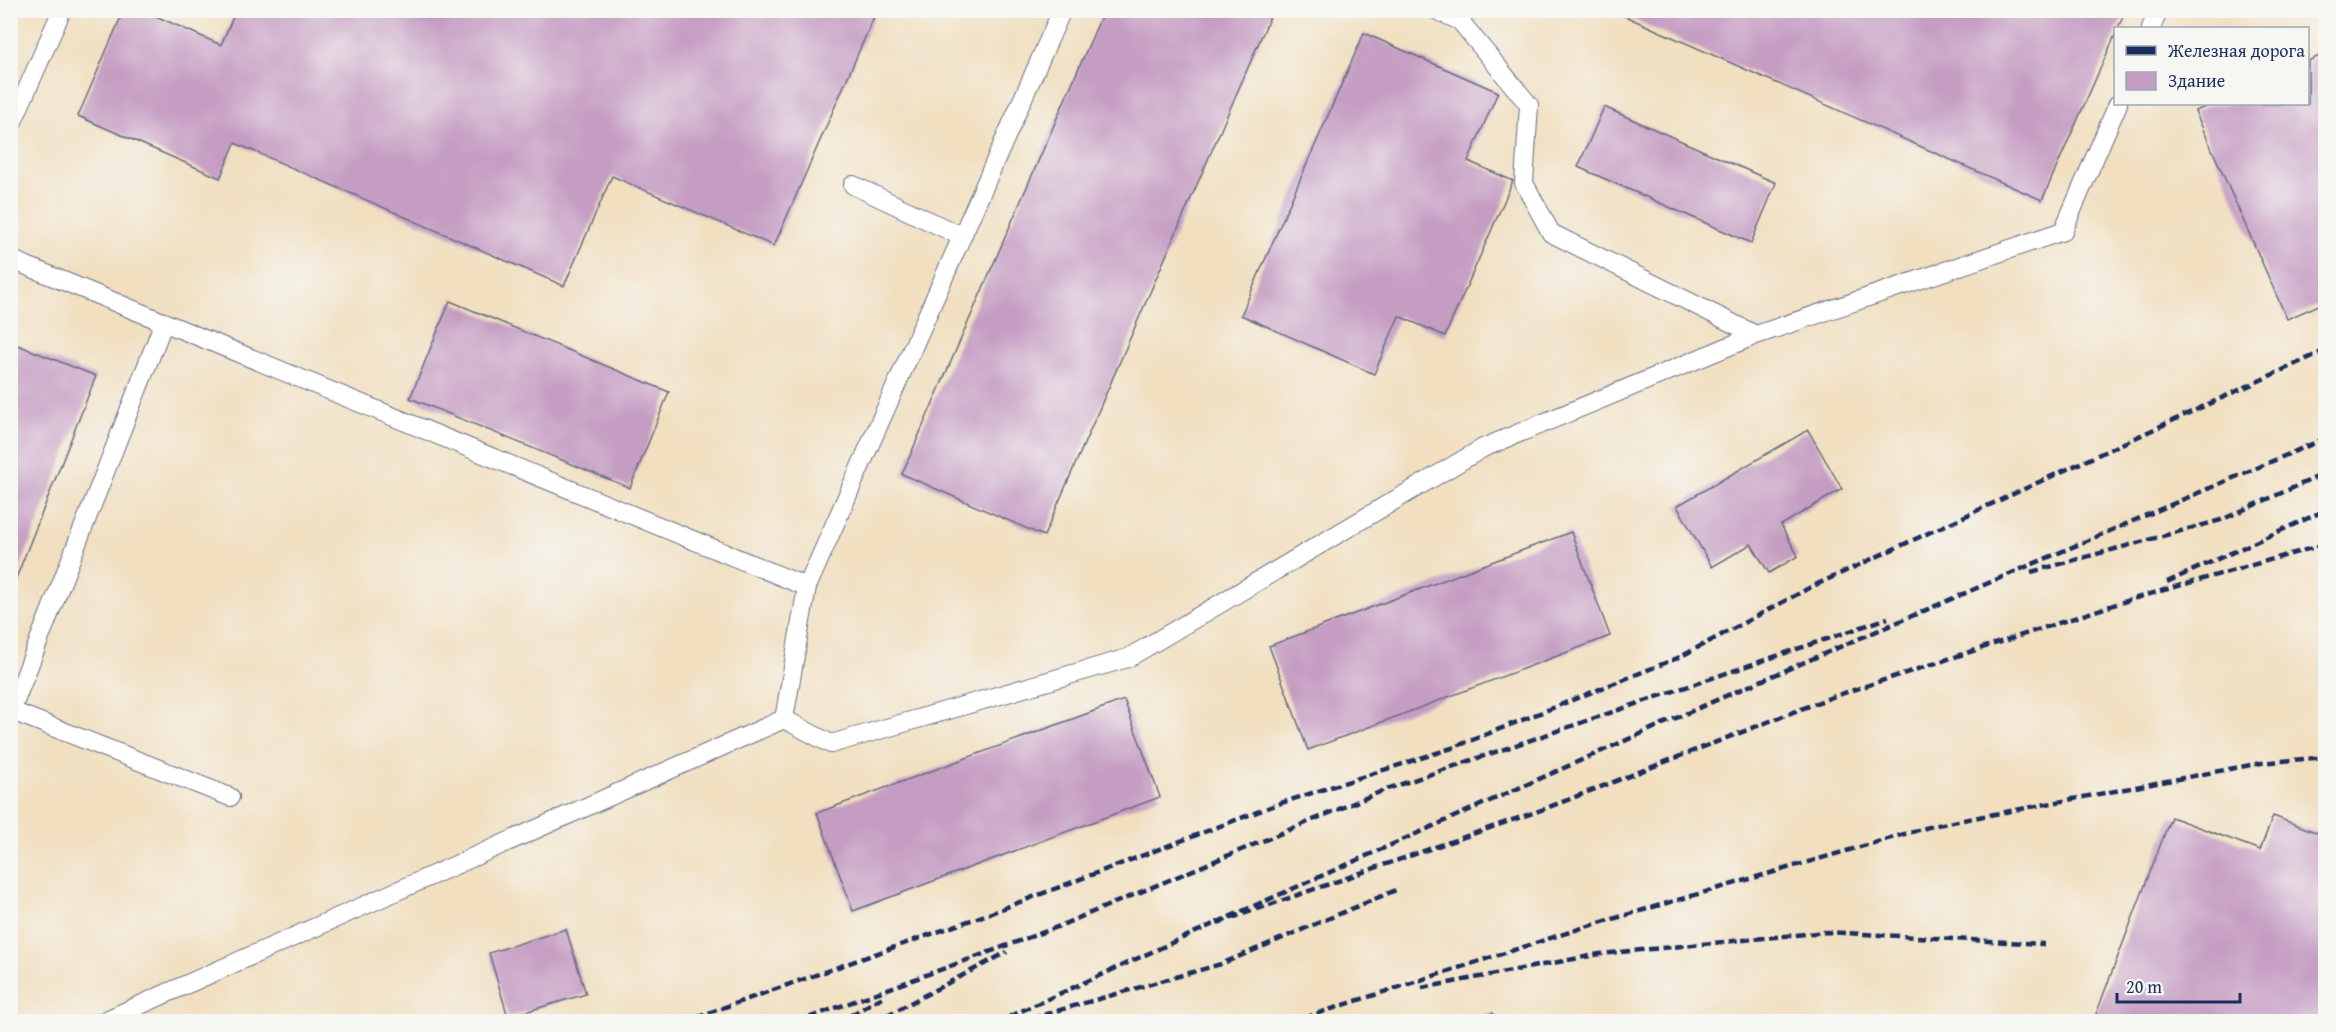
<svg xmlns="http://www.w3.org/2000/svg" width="2336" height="1032" font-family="'Gentium Book Plus',serif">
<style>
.building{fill:#c59cc2}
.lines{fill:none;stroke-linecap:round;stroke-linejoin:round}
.service-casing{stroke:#666d80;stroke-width:20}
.service{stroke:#fff;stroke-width:18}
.rail{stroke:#1b2f5e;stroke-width:4.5;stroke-dasharray:9 4.5;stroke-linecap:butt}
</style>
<rect width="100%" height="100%" fill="#f6f6f2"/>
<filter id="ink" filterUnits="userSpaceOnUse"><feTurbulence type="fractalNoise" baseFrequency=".0167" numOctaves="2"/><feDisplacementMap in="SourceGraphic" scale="12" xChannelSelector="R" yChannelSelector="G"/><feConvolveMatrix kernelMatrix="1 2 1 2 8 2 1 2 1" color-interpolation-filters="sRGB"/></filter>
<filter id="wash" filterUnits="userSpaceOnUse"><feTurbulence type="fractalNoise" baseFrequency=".008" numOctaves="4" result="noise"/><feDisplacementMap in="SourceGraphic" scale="24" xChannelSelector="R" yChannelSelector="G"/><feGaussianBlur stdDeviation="1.35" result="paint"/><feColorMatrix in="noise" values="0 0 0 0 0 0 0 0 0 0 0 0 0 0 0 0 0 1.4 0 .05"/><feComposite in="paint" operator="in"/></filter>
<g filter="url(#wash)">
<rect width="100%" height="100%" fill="#f1dfc0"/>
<g id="blocks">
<path class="building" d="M 124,10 L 142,10 L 221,45 L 236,10 L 877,10 L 774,246 L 612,176 L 564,286 L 235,143 L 220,178 L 78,116 Z
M 1104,10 L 1273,10 L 1044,536 L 902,474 Z
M 1611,10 L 2126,10 L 2118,28 L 2116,28 L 2116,33 L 2042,200 Z
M 1364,33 L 1498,92 L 1468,161 L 1513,181 L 1445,336 L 1399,316 L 1374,374 L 1241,315 Z
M 2326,53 L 2326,302 L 2287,319 L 2195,111 L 2213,104 L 2308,104 L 2308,61 Z
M 1604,107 L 1776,183 L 1751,243 L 1578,167 Z
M 450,301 L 669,392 L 630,488 L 410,398 Z
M 10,342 L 96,376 L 11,591 L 10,591 Z
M 1808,430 L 1842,489 L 1781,525 L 1798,556 L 1769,573 L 1751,544 L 1712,567 L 1677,506 Z
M 1571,532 L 1610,636 L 1308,750 L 1269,646 Z
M 1124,700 L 1160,797 L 853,911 L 817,813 Z
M 2273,816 L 2326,836 L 2326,1022 L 2093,1022 L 2171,817 L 2260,850 Z
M 566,929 L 586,994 L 508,1017 L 489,953 Z
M 1493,1013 L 1496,1022 L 1461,1022 L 1461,1021 Z"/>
</g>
</g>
<g filter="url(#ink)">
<use href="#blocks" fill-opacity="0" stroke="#666d80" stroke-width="1.5"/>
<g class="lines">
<g class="service-casing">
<path id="service" d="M 1436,10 L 1460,21 L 1529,105 L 1524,183 L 1551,233 L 1756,335
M 2151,28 L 2159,10
M 10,128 L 62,10
M 853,185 L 961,236
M 10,259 L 807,587 L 784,719
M 807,587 L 1062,10
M 12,711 L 230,797
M 10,714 L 164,322
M 102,1022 L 784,719 L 831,744 L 1128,658 L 1483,448 L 1756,335 L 2063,231 L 2118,104"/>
</g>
<use href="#service" class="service"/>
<path class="rail" d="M 2326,438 L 1721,698 L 1209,926 L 1544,809 L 1832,697 L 2129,600 L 2326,544
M 2031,572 L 2221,520 L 2326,473
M 2167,582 L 2326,510
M 1422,988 L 1600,954 L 1826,932 L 2044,944
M 683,1022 L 991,913 L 1278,804 L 1452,748 L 1680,657 L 1811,587 L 2326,350
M 797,1022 L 1052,929 L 1387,789 L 1888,618
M 839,1022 L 886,995
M 874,1022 L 1007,952
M 997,1022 L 1209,926
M 1018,1022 L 1221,964 L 1396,890
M 1291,1022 L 1585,927 L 1932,826 L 2261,763 L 2326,757"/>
</g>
</g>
<rect width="2336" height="1032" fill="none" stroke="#f6f6f2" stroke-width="36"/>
<rect x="2114" y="27" width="195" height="78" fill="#f6f6f2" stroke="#9ea6b7" stroke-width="1.5"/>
<rect x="2126" y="46" width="30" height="9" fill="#1b2f5e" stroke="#9ea6b7" stroke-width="1.5"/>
<text x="2168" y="57" font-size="18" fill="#1b2f5e">Железная дорога</text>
<rect x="2126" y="72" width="30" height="18" fill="#c59cc2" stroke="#9ea6b7" stroke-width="1.5"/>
<text x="2168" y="87" font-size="18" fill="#1b2f5e">Здание</text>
<path d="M2117 993v9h123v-9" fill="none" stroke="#1b2f5e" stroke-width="3"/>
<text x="2126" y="993" font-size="18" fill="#1b2f5e" stroke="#f6f6f2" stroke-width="4.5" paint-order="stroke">20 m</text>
</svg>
